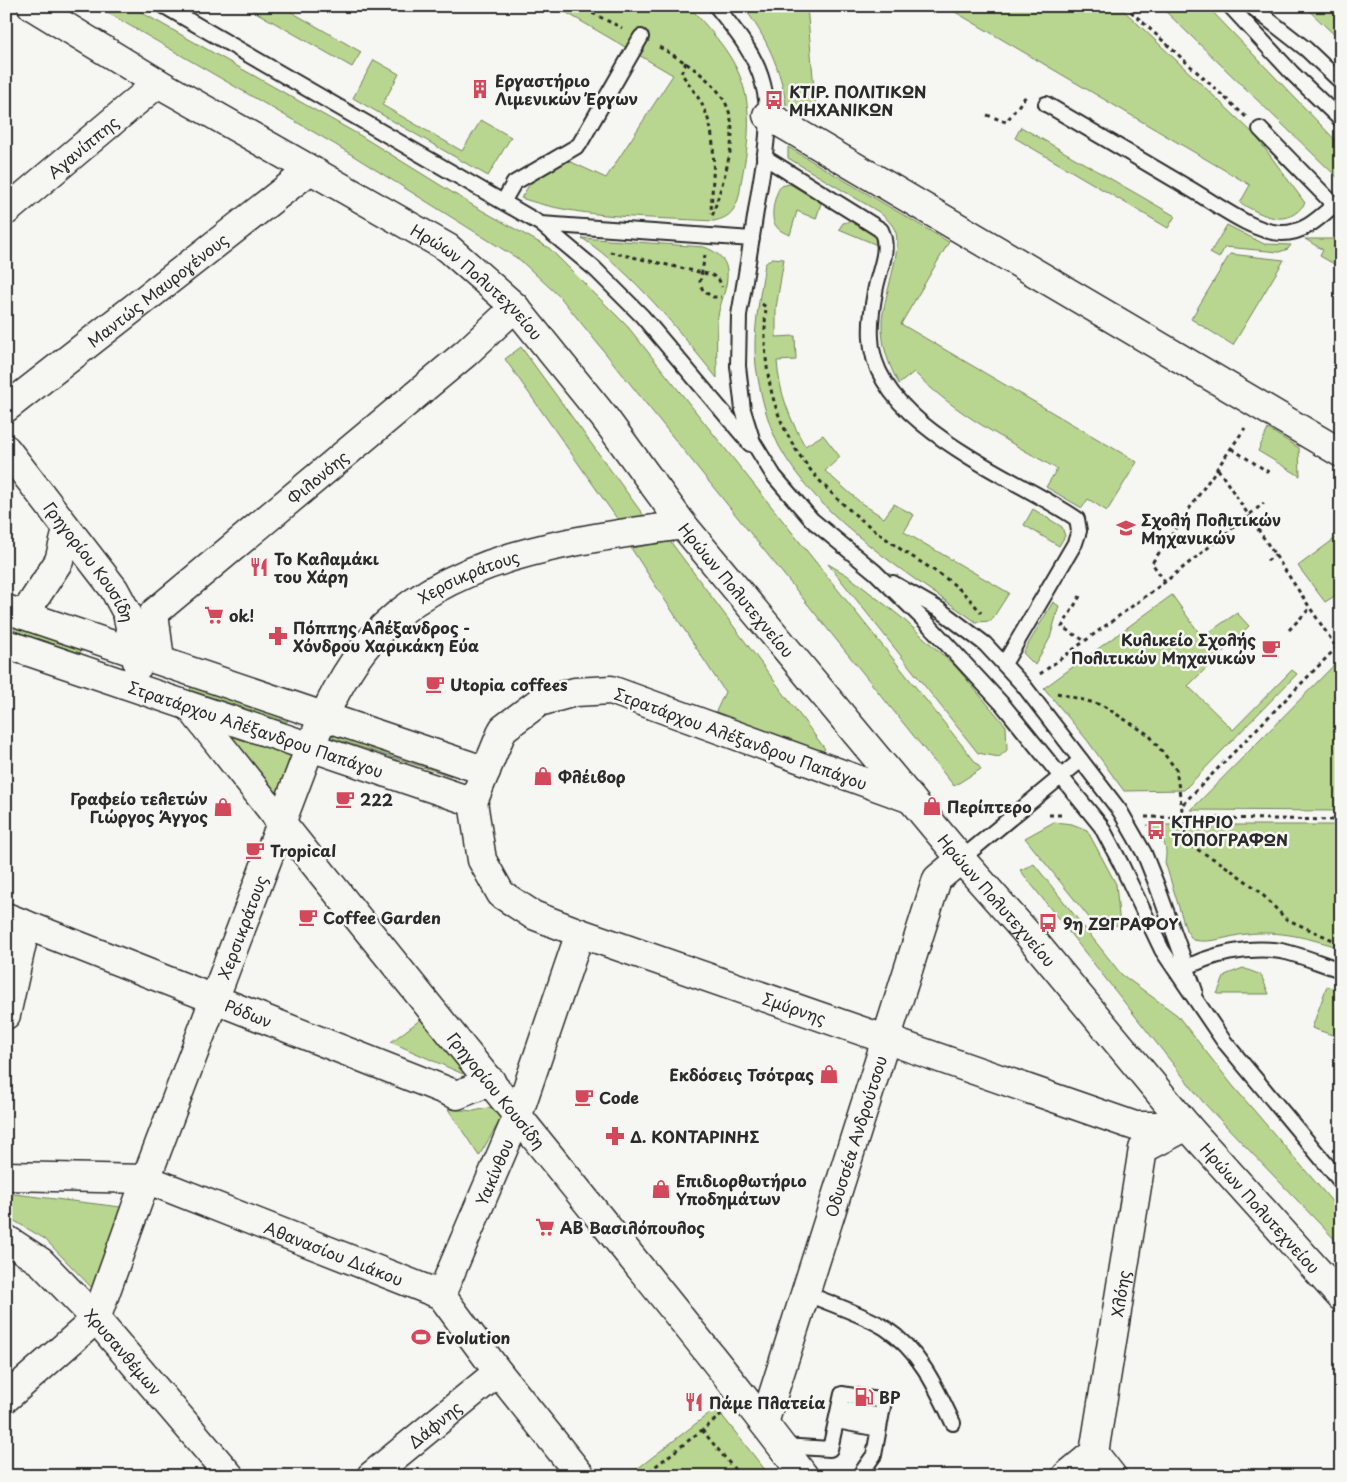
<svg xmlns="http://www.w3.org/2000/svg" width="1347" height="1482" font-family="'Playpen Sans',sans-serif">
<style>
.green{fill:#b8d68f;stroke:#72805d}
.lines{fill:none;stroke-linecap:round;stroke-linejoin:round}
.lane-casing{stroke:#2b2b2b;stroke-width:18}
.street-casing{stroke:#2b2b2b;stroke-width:31}
.secondary-casing{stroke:#2b2b2b;stroke-width:31}
.path{stroke:#2b2b2b;stroke-width:3;stroke-dasharray:4 4;stroke-linecap:butt}
.lane{stroke:#f6f6f2;stroke-width:14}
.street{stroke:#f6f6f2;stroke-width:28}
.secondary{stroke:#f6f6f2;stroke-width:28}
.labels{text-anchor:middle;dominant-baseline:central;stroke-width:5;stroke-linejoin:round;paint-order:stroke}
.poi-label{font-size:16px;font-weight:bold;fill:#2b2b2b;stroke:#f6f6f2;text-anchor:start}
.street-label{font-size:16px;fill:#2b2b2b;stroke:#f6f6f2}
</style>
<rect width="100%" height="100%" fill="#f6f6f2"/>
<filter id="ink" filterUnits="userSpaceOnUse"><feTurbulence type="fractalNoise" baseFrequency=".02" numOctaves="2"/><feDisplacementMap in="SourceGraphic" scale="10" xChannelSelector="R" yChannelSelector="G"/><feConvolveMatrix kernelMatrix="1 2 1 2 8 2 1 2 1" color-interpolation-filters="sRGB"/></filter>
<g filter="url(#ink)">
<path class="green" d="M 96,6 L 130,6 L 361,136 L 474,206 L 549,248 L 628,327 L 981,769 L 954,786 L 561,298 L 520,260 L 336,145 Z
M 245,6 L 281,6 L 361,52 L 352,67 Z
M 555,6 L 689,6 C 708,28 728,48 739,74 C 753,107 749,142 742,177 C 740,188 740,200 733,210 C 728,217 722,219 714,221 C 649,217 582,219 521,198 L 531,182 L 569,161 L 606,178 L 673,75 Z
M 743,6 L 807,6 L 816,113 L 786,105 C 781,68 766,37 743,6 Z
M 945,6 L 1119,6 L 1255,135 L 1305,203 C 1287,230 1262,215 1240,203 L 1250,185 Z
M 1160,6 L 1207,6 L 1341,146 L 1341,181 Z
M 1304,6 L 1341,6 L 1341,41 Z
M 374,60 L 399,74 L 382,105 L 462,151 L 481,120 L 511,137 L 488,176 L 353,98 Z
M 1021,127 L 1175,216 L 1168,228 L 1015,138 Z
M 788,147 L 949,242 L 901,324 L 1137,462 L 1107,511 L 1088,499 L 1082,508 L 1046,487 L 1057,469 C 1007,440 955,414 914,372 L 899,384 C 888,364 881,344 882,321 C 884,296 901,254 896,233 C 893,224 886,218 879,212 L 788,158 Z
M 790,184 L 821,203 L 816,219 L 797,211 L 790,235 C 785,233 779,231 776,226 C 769,218 775,193 781,186 Z
M 851,221 L 874,235 L 877,245 L 839,229 L 843,223 Z
M 1227,225 L 1264,244 L 1291,245 L 1288,249 L 1279,252 L 1225,247 L 1219,258 L 1210,253 Z
M 582,238 L 704,247 C 715,251 725,257 727,270 C 729,287 718,306 717,323 C 716,341 717,360 717,378 C 676,328 636,275 582,238 Z
M 1305,239 L 1335,239 L 1341,245 L 1341,268 L 1320,256 L 1323,250 Z
M 1230,254 L 1284,260 L 1233,345 L 1191,319 Z
M 772,258 L 784,259 L 776,308 L 776,337 L 795,336 L 796,360 L 777,361 C 779,392 790,420 805,446 L 823,435 L 840,457 L 825,471 L 861,503 L 884,518 L 894,504 L 914,515 L 904,532 L 1009,593 L 991,621 L 976,622 C 910,575 818,519 779,446 C 767,422 760,393 756,366 C 752,332 760,298 765,264 Z
M 521,347 L 644,516 L 618,520 L 505,359 Z
M 1268,429 L 1299,448 L 1300,476 L 1258,451 Z
M 1033,509 L 1062,527 L 1065,536 L 1059,546 L 1024,525 Z
M 1341,534 L 1341,592 L 1325,602 L 1298,566 Z
M 670,541 L 825,749 L 819,755 L 713,718 L 725,692 L 631,548 Z
M 828,564 L 847,575 L 901,617 L 956,667 L 1006,726 L 1007,750 L 999,757 L 978,753 Z
M 1172,595 L 1202,637 L 1237,613 L 1249,626 L 1188,686 L 1233,730 L 1292,670 L 1297,674 L 1184,790 L 1124,791 L 1087,740 L 1044,688 Z
M 1053,602 L 1059,606 L 1050,638 L 1035,665 L 1023,653 Z
M 6,624 L 81,650 L 80,653 L 6,628 Z
M 1341,658 L 1341,811 L 1191,810 Z
M 191,687 L 288,719 L 287,722 L 190,690 Z
M 223,730 L 294,754 L 277,802 Z
M 330,734 L 452,773 L 451,776 L 329,737 Z
M 1054,822 L 1072,824 L 1087,830 L 1116,884 L 1120,926 L 1091,920 L 1025,838 Z
M 1147,825 L 1341,825 L 1341,948 C 1308,938 1280,930 1246,934 C 1227,936 1212,944 1193,940 L 1186,930 L 1165,862 C 1169,844 1161,834 1147,825 Z
M 1034,864 L 1121,974 L 1177,1015 L 1233,1086 L 1341,1212 L 1341,1246 L 1203,1102 L 1020,870 Z
M 1243,968 L 1261,975 L 1269,994 L 1217,994 L 1225,975 Z
M 1327,986 L 1341,991 L 1341,1038 L 1312,1028 Z
M 424,1017 L 463,1065 L 463,1074 L 391,1042 Z
M 492,1107 L 502,1117 L 479,1156 L 448,1109 L 474,1111 Z
M 6,1193 L 121,1207 L 93,1289 L 45,1239 L 6,1216 Z
M 716,1408 L 770,1476 L 628,1476 Z"/>
<g class="lines">
<g class="lane-casing">
<path id="lane" d="M 164,6 L 541,224 L 595,269 L 642,316 L 750,444
M 716,6 C 735,30 756,55 763,84 C 773,122 764,160 758,198 C 752,237 746,276 739,315 L 738,366 L 743,410 L 753,442 L 774,476 L 812,520 L 875,572 L 928,624 L 1003,705 L 1101,826 L 1121,864 L 1162,950 L 1223,1040 L 1341,1182
M 1230,6 L 1292,73 L 1341,120
M 1251,6 L 1306,49 L 1341,82
M 1046,104 C 1093,132 1140,159 1187,187 C 1212,201 1253,233 1282,233 C 1304,233 1318,219 1334,205
M 1260,129 L 1340,211
M 764,157 L 881,230 C 891,251 878,271 875,292 C 872,308 870,323 871,338 C 873,425 1014,476 1077,519 L 1079,531 L 1075,543 L 1004,664
M 503,202 L 514,183 L 579,145 L 641,37
M 541,224 L 752,239
M 893,583 L 940,610 L 985,644 L 1024,686 L 1120,811 L 1144,853 L 1156,883 L 1195,991
M 961,859 L 1081,760
M 1180,971 C 1209,954 1248,946 1281,951 C 1302,955 1321,964 1341,970
M 805,1293 C 828,1303 865,1315 885,1328 C 920,1351 936,1387 953,1423
M 840,1408 L 881,1416
M 837,1421 L 879,1429
M 783,1446 L 830,1449 L 842,1394 L 884,1401 L 874,1455 L 859,1476"/>
</g>
<g class="street-casing">
<g id="street">
<path d="M 767,115 L 1341,453"/>
<path id="s1" d="M 6,211 L 158,83"/>
<path id="s2" d="M 6,408 L 310,170"/>
<path id="s3" d="M 160,660 L 154,613 L 466,353 L 515,307"/>
<path id="s4" d="M 6,917 L 457,1095 L 491,1081"/>
<path d="M 6,1015 L 26,925"/>
<path id="s5" d="M 6,1176 L 146,1179 L 441,1295 L 498,1372 L 581,1476"/>
<path id="s6" d="M 6,1239 L 41,1262 L 96,1319 L 230,1476"/>
<path id="s7" d="M 441,1295 L 518,1115 L 580,933"/>
<path id="s8" d="M 6,1398 L 96,1319 L 146,1179 L 310,747 C 326,710 345,669 372,639 C 446,555 579,539 683,525"/>
<path id="s9" d="M 764,1423 L 937,879 L 961,859"/>
<path d="M 1094,1453 L 1112,1476"/>
<path id="s10" d="M 371,1476 L 498,1372"/>
<path id="s11" d="M 1066,1476 L 1094,1453 L 1143,1149 L 1187,1126"/>
</g>
</g>
<g class="secondary-casing">
<g id="secondary">
<path id="s12" d="M 32,6 L 158,83 L 448,248 L 515,307 L 604,417 L 683,525 L 961,859 L 1031,938 L 1187,1126 L 1341,1297"/>
<path id="s13" d="M 6,449 L 114,589 L 127,613 L 138,666"/>
<path d="M 6,609 L 486,771"/>
<path d="M 24,615 L 59,561 L 67,530"/>
<path id="s14" d="M 6,644 L 473,802"/>
<path id="s15" d="M 190,707 C 327,882 468,1054 608,1228 C 674,1310 741,1391 804,1476"/>
<path id="s16" d="M 911,799 L 611,690 L 575,692 L 539,702 L 503,729 L 473,802 L 482,860 L 501,894 L 533,915 L 580,933 L 1135,1126 L 1187,1126"/>
</g>
</g>
<path class="path" d="M 578,6 L 622,28
M 1125,6 L 1246,117
M 659,47 C 751,98 740,127 712,217
M 686,62 L 681,73 C 691,87 702,101 707,116 C 718,146 712,182 711,213
M 987,115 L 1006,122 L 1026,96
M 610,252 L 712,275 L 719,280 L 722,287
M 705,255 L 700,282 L 703,291 L 713,297 L 721,297
M 762,304 L 766,307 C 757,425 807,483 899,548 C 931,570 957,580 981,613
M 1232,449 L 1270,473
M 1218,469 L 1336,647
M 1267,561 L 1275,555
M 1165,582 L 1152,563 L 1245,428
M 1080,596 L 1062,627 L 1085,641
M 1289,630 L 1310,608
M 1040,674 L 1165,582 L 1264,503
M 1057,693 L 1102,705 L 1149,735 L 1176,769 L 1186,837 L 1191,846 L 1221,863 L 1258,890 L 1286,919 L 1335,941 L 1336,946
M 1183,804 L 1341,643
M 1049,815 L 1065,815
M 1145,817 L 1341,820
M 702,1430 L 740,1476
M 643,1476 L 724,1413"/>
<use href="#lane" class="lane"/>
<use href="#street" class="street"/>
<use href="#secondary" class="secondary"/>
</g>
</g>
<defs>
<g id="building-bare" transform="scale(1.5)"><path d="M-4-6H4V6H1V3H-1V6H-4ZM-2.5-4.3h1.7v1.8h-1.7ZM.8-4.3h1.7v1.8H.8ZM-2.5-1h1.7V.8h-1.7ZM.8-1h1.7V.8H.8Z" fill="#d1495b" stroke="#f6f6f2" stroke-width="2.5" paint-order="stroke"/></g>
<g id="bus-bare" transform="scale(1.5)"><path d="M-5-6H5V4H4V6H2V4H-2V6H-4V4H-5ZM-3.5-4V0h7V-4ZM-3.5 1.2v1.5H-2V1.2ZM2 1.2v1.5H3.5V1.2Z" fill="#d1495b" stroke="#f6f6f2" stroke-width="2.5" paint-order="stroke"/></g>
<g id="university-bare" transform="scale(1.5)"><path d="M0-5L7-2L0 1L-7-2ZM-4 1L0 2.5L4 1V4Q0 6-4 4Z" fill="#d1495b" stroke="#f6f6f2" stroke-width="2.5" paint-order="stroke"/></g>
<g id="restaurant-bare" transform="scale(1.5)"><path d="M-5-6h1v4h1v-4h1v4h1v-4h1v5L-1.5 .5V6h-2V.5L-5-1ZM5-6V6H3V1.5H1.5Q1.5-4 5-6Z" fill="#d1495b" stroke="#f6f6f2" stroke-width="2.5" paint-order="stroke"/></g>
<g id="supermarket-bare" transform="scale(1.5)"><path d="M-6-5.5h2.5l.6 2H6L4.5 2H-2.5L-4.4-4H-6ZM-1.5 3.2a1.3 1.3 0 1 0 .1 0ZM3 3.2a1.3 1.3 0 1 0 .1 0Z" fill="#d1495b" stroke="#f6f6f2" stroke-width="2.5" paint-order="stroke"/></g>
<g id="pharmacy-bare" transform="scale(1.5)"><path d="M-2-6h4v4h4v4h-4v4h-4v-4h-4v-4h4Z" fill="#d1495b" stroke="#f6f6f2" stroke-width="2.5" paint-order="stroke"/></g>
<g id="cafe-bare" transform="scale(1.5)"><path d="M-5.5-4.5H6V0H3Q3 3.5 0 3.5H-2.5Q-5.5 3.5-5.5 0ZM3-3.2v2h1.7v-2ZM-6 4.5H4V6H-6Z" fill="#d1495b" stroke="#f6f6f2" stroke-width="2.5" paint-order="stroke"/></g>
<g id="shop-bare" transform="scale(1.5)"><path d="M-5-2.5h2.3a2.7 3.5 0 0 1 5.4 0H5L5.5 6h-11ZM-1.5-2.5h3a1.5 2.3 0 0 0-3 0Z" fill="#d1495b" stroke="#f6f6f2" stroke-width="2.5" paint-order="stroke"/></g>
<g id="stadium-bare" transform="scale(1.5)"><path d="M0-5a6.5 5 0 1 0 0 10a6.5 5 0 1 0 0-10ZM-3.5-1.8h7v3.6h-7Z" fill="#d1495b" stroke="#f6f6f2" stroke-width="2.5" paint-order="stroke"/></g>
<g id="fuel-bare" transform="scale(1.5)"><path d="M-5.5-6h7V0h2V4h1.3V-2.5L3-4.5l.8-.8L6-3V5H2.5V1h-1V6h-7ZM-4.2-4.7v3.2H.2V-4.7Z" fill="#d1495b" stroke="#f6f6f2" stroke-width="2.5" paint-order="stroke"/></g>
</defs>
<g fill-rule="evenodd">
<use href="#building-bare" x="480" y="89"/>
<use href="#bus-bare" x="774" y="100"/>
<use href="#university-bare" x="1126" y="528"/>
<use href="#restaurant-bare" x="259" y="567"/>
<use href="#supermarket-bare" x="214" y="615"/>
<use href="#pharmacy-bare" x="278" y="636"/>
<use href="#cafe-bare" x="1271" y="648"/>
<use href="#cafe-bare" x="435" y="684"/>
<use href="#shop-bare" x="543" y="776"/>
<use href="#cafe-bare" x="345" y="799"/>
<use href="#shop-bare" x="932" y="806"/>
<use href="#shop-bare" x="223" y="807"/>
<use href="#bus-bare" x="1156" y="830"/>
<use href="#cafe-bare" x="255" y="850"/>
<use href="#cafe-bare" x="308" y="917"/>
<use href="#bus-bare" x="1048" y="923"/>
<use href="#shop-bare" x="829" y="1074"/>
<use href="#cafe-bare" x="584" y="1097"/>
<use href="#pharmacy-bare" x="615" y="1136"/>
<use href="#shop-bare" x="661" y="1189"/>
<use href="#supermarket-bare" x="545" y="1227"/>
<use href="#stadium-bare" x="421" y="1337"/>
<use href="#fuel-bare" x="864" y="1397"/>
<use href="#restaurant-bare" x="694" y="1402"/>
</g>
<g class="labels">
<g class="poi-label">
<text x="495" y="80">Εργαστήριο<tspan x="495" dy="18">Λιμενικών Έργων</tspan></text>
<text x="789" y="91">ΚΤΙΡ. ΠΟΛΙΤΙΚΩΝ<tspan x="789" dy="18">ΜΗΧΑΝΙΚΩΝ</tspan></text>
<text x="1141" y="519">Σχολή Πολιτικών<tspan x="1141" dy="18">Μηχανικών</tspan></text>
<text x="274" y="558">Το Καλαμάκι<tspan x="274" dy="18">του Χάρη</tspan></text>
<text x="229" y="615">ok!</text>
<text x="293" y="627">Πόππης Αλέξανδρος -<tspan x="293" dy="18">Χόνδρου Χαρικάκη Εύα</tspan></text>
<text x="1256" y="639" text-anchor="end">Κυλικείο Σχολής<tspan x="1256" dy="18">Πολιτικών Μηχανικών</tspan></text>
<text x="450" y="684">Utopia coffees</text>
<text x="558" y="776">Φλέιβορ</text>
<text x="208" y="798" text-anchor="end">Γραφείο τελετών<tspan x="208" dy="18">Γιώργος Άγγος</tspan></text>
<text x="360" y="799">222</text>
<text x="947" y="806">Περίπτερο</text>
<text x="1171" y="821">ΚΤΗΡΙΟ<tspan x="1171" dy="18">ΤΟΠΟΓΡΑΦΩΝ</tspan></text>
<text x="270" y="850">Tropical</text>
<text x="323" y="917">Coffee Garden</text>
<text x="1063" y="923">9η ΖΩΓΡΑΦΟΥ</text>
<text x="814" y="1074" text-anchor="end">Εκδόσεις Τσότρας</text>
<text x="599" y="1097">Code</text>
<text x="630" y="1136">Δ. ΚΟΝΤΑΡΙΝΗΣ</text>
<text x="676" y="1180">Επιδιορθωτήριο<tspan x="676" dy="18">Υποδημάτων</tspan></text>
<text x="560" y="1227">AB Βασιλόπουλος</text>
<text x="436" y="1337">Evolution</text>
<text x="879" y="1397">BP</text>
<text x="709" y="1402">Πάμε Πλατεία</text>
</g>
<g class="street-label">
<text stroke="none"><textPath href="#s1" startOffset="100">Αγανίππης</textPath></text>
<text stroke="none"><textPath href="#s12" startOffset="525">Ηρώων Πολυτεχνείου</textPath></text>
<text stroke="none"><textPath href="#s2" startOffset="192">Μαντώς Μαυρογένους</textPath></text>
<text stroke="none"><textPath href="#s3" startOffset="260">Φιλονόης</textPath></text>
<text stroke="none"><textPath href="#s13" startOffset="141">Γρηγορίου Κουσίδη</textPath></text>
<text stroke="none"><textPath href="#s8" startOffset="972">Χερσικράτους</textPath></text>
<text stroke="none"><textPath href="#s12" startOffset="930">Ηρώων Πολυτεχνείου</textPath></text>
<text stroke="none"><textPath href="#s14" startOffset="264">Στρατάρχου Αλέξανδρου Παπάγου</textPath></text>
<text transform="translate(741 738) rotate(20)">Στρατάρχου Αλέξανδρου Παπάγου</text>
<text stroke="none"><textPath href="#s12" startOffset="1335">Ηρώων Πολυτεχνείου</textPath></text>
<text stroke="none"><textPath href="#s8" startOffset="538">Χερσικράτους</textPath></text>
<text stroke="none"><textPath href="#s16" startOffset="930">Σμύρνης</textPath></text>
<text stroke="none"><textPath href="#s4" startOffset="261">Ρόδων</textPath></text>
<text stroke="none"><textPath href="#s15" startOffset="491">Γρηγορίου Κουσίδη</textPath></text>
<text stroke="none"><textPath href="#s9" startOffset="301">Οδυσσέα Ανδρούτσου</textPath></text>
<text stroke="none"><textPath href="#s7" startOffset="134">Υακίνθου</textPath></text>
<text stroke="none"><textPath href="#s12" startOffset="1740">Ηρώων Πολυτεχνείου</textPath></text>
<text stroke="none"><textPath href="#s5" startOffset="342">Αθανασίου Διάκου</textPath></text>
<text stroke="none"><textPath href="#s11" startOffset="198">Χλόης</textPath></text>
<text stroke="none"><textPath href="#s6" startOffset="164">Χρυσανθέμων</textPath></text>
<text stroke="none"><textPath href="#s10" startOffset="82">Δάφνης</textPath></text>
</g>
</g>
<rect width="1347" height="1482" fill="none" stroke="#f6f6f2" stroke-width="25"/>
<rect x="12" y="12" width="1322" height="1457" fill="none" stroke="#2b2b2b" stroke-width="2" filter="url(#ink)"/>
</svg>
